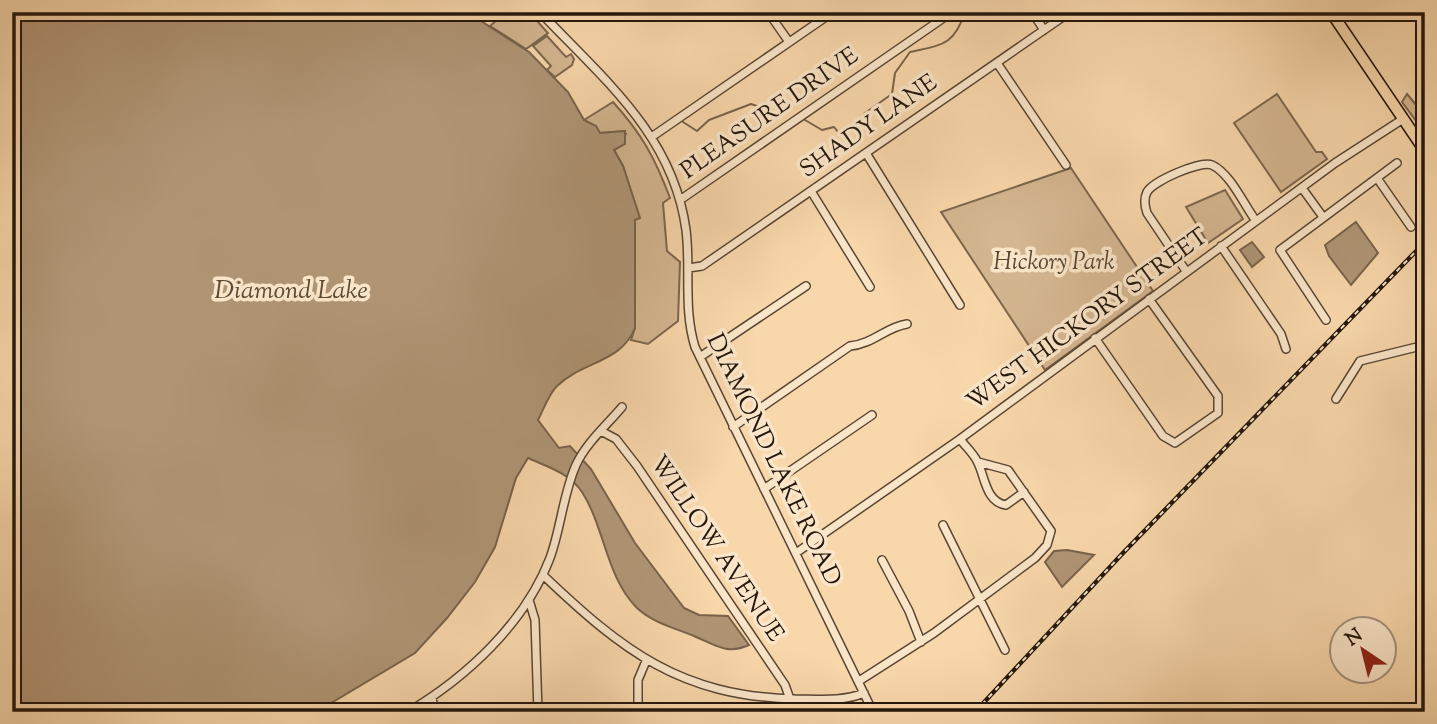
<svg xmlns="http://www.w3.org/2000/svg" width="1437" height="724" font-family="'Sorts Mill Goudy',serif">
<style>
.green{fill:#d4b690;stroke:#7c664e;stroke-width:2}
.water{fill:#b09575;stroke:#78624b;stroke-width:2}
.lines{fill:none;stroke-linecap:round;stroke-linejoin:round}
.stream{stroke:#78624b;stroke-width:2}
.minor-casing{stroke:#594634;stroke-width:10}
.major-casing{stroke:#24160c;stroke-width:13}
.minor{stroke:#fae5c8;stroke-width:7}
.major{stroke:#f8d7ab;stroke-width:10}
.rail-casing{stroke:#24160c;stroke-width:4.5}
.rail{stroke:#fae5c8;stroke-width:2;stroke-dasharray:5;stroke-linecap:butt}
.labels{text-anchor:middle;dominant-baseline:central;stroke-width:7;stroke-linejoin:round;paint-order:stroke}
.street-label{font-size:24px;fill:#24160c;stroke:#fae5c8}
.park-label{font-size:24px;font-style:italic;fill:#594634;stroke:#fae5c8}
.water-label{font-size:26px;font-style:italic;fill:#5c4936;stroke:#fae5c8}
</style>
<rect width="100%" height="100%" fill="#f8d7ab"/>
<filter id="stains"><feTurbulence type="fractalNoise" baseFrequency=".00286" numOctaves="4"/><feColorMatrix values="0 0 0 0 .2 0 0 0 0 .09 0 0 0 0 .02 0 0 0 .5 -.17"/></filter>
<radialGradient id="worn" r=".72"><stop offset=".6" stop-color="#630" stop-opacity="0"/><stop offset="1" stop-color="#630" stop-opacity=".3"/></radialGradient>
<path class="green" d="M 506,12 L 529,12 L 548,33 L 526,49 L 490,26 Z
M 547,36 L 566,57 L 571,54 L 574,59 L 572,65 L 555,77 L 547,70 L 551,66 L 533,46 Z
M 1277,94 L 1316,152 L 1322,152 L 1327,159 L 1281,192 L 1234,123 Z
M 1407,94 L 1422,112 L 1425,111 L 1425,133 L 1402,102 Z
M 613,102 C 642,134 655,158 670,198 L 663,203 L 667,251 L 680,262 L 678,321 L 648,344 L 631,340 L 635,328 L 635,219 L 639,218 L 623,166 L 614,150 L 626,134 L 624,131 L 600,133 L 584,120 Z
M 1071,168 L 1153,291 L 1045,370 L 941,212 Z
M 1225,190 L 1243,219 L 1208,243 L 1186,207 Z"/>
<path class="water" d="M 12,12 L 467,12 L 529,52 L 568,92 L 584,120 L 596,126 L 600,133 L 625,131 L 625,144 L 614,150 L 623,166 L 640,218 L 635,220 L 635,328 C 621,363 583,361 557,386 C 548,395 544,409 538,420 L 559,448 L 570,446 L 591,469 L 635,543 L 684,608 L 699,615 L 728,616 L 749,645 C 727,655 715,645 694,636 C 675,628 653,623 637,608 C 606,577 605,528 582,492 C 569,473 548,467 528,458 L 516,478 L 495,547 L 475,582 L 447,618 L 415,653 L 316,712 L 12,712 Z
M 1356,222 L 1378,253 L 1351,285 L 1329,256 L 1325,245 Z
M 1252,242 L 1264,257 L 1252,267 L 1240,250 Z
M 1067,550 L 1094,555 L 1062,587 L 1045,562 L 1054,551 Z"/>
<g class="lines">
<path class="stream" d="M 805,120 L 822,130 L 834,127 L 838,132 L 847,133 L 865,113 L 892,94 L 895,73 L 910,52 C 941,45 954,46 965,12
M 683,122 L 697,131 L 709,120 L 751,104 L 769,110"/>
<g class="minor-casing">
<path id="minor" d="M 540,12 C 602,78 673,134 686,230 C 691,269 683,308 695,347 L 873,712
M 768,12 L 789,42
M 1032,12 L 1044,30
M 997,63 L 1066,165
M 653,136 L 833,12
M 866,153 L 960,305
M 1377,178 L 1411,227
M 1302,188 L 1323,217
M 811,191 L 870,287
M 680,200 L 952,12
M 1221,246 L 1281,334 L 1286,349
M 688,268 L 702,266 L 1070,12
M 1186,271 L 1147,213 C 1145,207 1144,198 1147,192 C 1153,181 1201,160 1212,165 C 1231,174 1244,205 1256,221
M 1326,320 L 1280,250 L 1397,163
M 1095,338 L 1163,436 L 1175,443 L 1218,413 L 1218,396 L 1149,299
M 700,357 L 806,286
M 1336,399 L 1360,361 L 1425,345
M 733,427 L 850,346 C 873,344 886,327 907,324
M 601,431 L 616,439 L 637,466 L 785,685 L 790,699
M 960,439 C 965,446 973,453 977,461 C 985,475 985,502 1006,505 L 1024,492
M 764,489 L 872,415
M 943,525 L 1005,650
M 796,553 L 960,439 L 1335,163 L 1403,119
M 882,560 L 909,611 L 921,642
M 543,575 C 623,651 680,696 795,699 C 818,699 842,702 864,693
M 529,600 L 535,620 L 538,712
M 859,681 L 934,633 L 1035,558 L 1047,545 L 1051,531 L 1008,470 L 978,462
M 432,698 L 435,712
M 408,712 C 467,677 525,623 550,558 C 561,528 563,494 576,465 C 586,443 607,425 622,407
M 638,712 L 638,680 L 646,661"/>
</g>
<g class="major-casing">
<path id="major" d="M 1331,12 L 1425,151"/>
</g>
<use href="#minor" class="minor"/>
<use href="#major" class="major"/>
<g class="rail-casing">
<path id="rail" d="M 975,712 L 1123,553 L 1425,242"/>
</g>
<use href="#rail" class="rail"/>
</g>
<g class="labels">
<g class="street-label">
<text transform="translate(770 114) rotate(-35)">PLEASURE DRIVE</text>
<text transform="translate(869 127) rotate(-35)">SHADY LANE</text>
<text transform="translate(1088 320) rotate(-36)">WEST HICKORY STREET</text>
<text transform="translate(773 460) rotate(64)">DIAMOND LAKE ROAD</text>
<text transform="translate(716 549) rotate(56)">WILLOW AVENUE</text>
</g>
<g class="park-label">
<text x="1054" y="263">Hickory Park</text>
</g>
<g class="water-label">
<text x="291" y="291">Diamond Lake</text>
</g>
</g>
<rect width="1437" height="724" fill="none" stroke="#f8d7ab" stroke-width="42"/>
<rect x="14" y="14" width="1409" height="696" fill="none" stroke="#24160c" stroke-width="3.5"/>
<rect x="21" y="21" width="1395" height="682" fill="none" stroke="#24160c" stroke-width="2"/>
<g transform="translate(1363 650) rotate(325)"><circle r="33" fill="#fae5c8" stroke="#a4927d" stroke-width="2"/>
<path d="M0-5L12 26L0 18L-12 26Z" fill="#8f2418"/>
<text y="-10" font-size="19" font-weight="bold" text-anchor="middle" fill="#24160c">N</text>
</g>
<rect width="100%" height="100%" filter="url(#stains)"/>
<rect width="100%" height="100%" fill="url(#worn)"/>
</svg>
